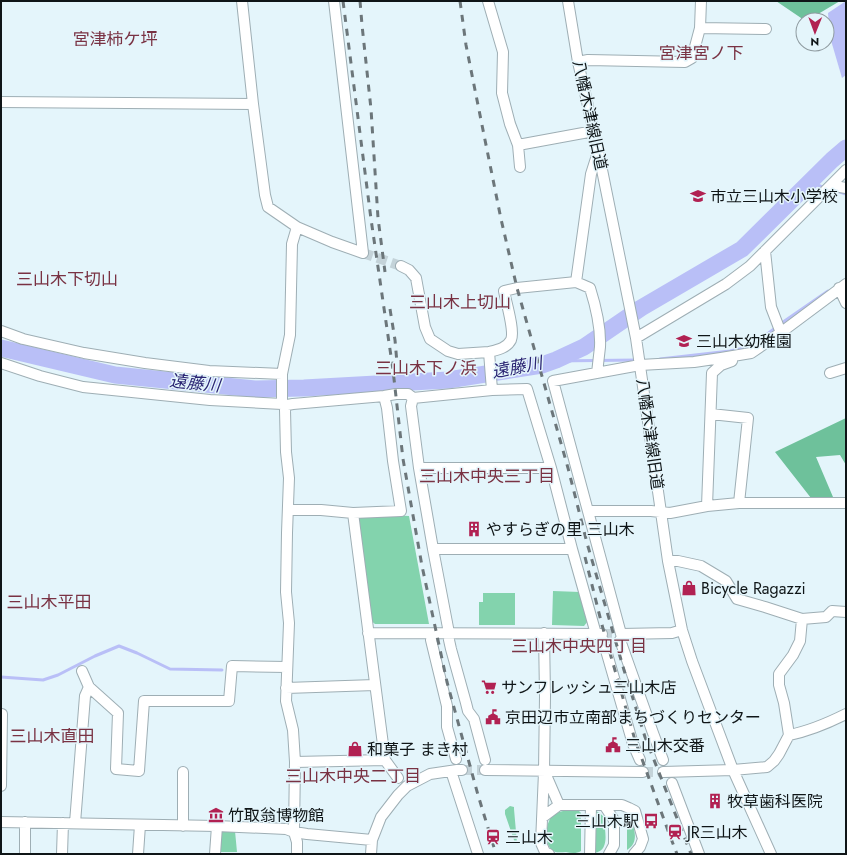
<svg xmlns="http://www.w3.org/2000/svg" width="847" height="855" font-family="Jost,'Noto Sans JP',sans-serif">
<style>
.green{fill:#83d3ad}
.forest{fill:#6ec19b}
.water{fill:#b9bff7}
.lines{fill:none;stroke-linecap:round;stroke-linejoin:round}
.stream{stroke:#b9bff7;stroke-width:3}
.river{stroke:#b9bff7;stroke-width:17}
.minor-tunnel{stroke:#c4d3d9;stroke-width:10;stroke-dasharray:10 5;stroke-linecap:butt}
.minor-casing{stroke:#9eaeb4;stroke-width:12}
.minor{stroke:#fff;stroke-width:10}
.rail{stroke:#6c767a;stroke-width:3;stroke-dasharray:7 7;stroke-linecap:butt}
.labels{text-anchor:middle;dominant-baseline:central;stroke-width:3;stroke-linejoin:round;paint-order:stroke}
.street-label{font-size:16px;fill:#0f1517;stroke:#e4f5fb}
.poi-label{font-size:16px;fill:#0f1517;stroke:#e4f5fb;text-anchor:start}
.neighbourhood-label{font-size:17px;fill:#793243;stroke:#e4f5fb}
.water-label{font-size:17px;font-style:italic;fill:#2a2473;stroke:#e4f5fb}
</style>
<rect width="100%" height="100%" fill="#e4f5fb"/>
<path class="green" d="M 361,514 L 409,516 L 429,624 L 375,624 L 370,620 L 356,520 Z
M 553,591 L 580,592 L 588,621 L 584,626 L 552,625 Z
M 483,593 L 515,593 L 515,625 L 479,625 L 479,602 L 483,602 Z
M 510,806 L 514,807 L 514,809 L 517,843 L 515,843 L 505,814 L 505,810 Z
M 563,811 L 579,811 L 581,813 L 581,851 C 576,854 571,853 566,852 C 562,852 556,853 553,851 C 544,845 545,824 552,816 C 555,813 559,812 563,811 Z
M 596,811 C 600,813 603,815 605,820 C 606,822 605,826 605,829 C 606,838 607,851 595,853 Z
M 627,813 L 629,814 C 633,825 641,842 627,850 Z
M 220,830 L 235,831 L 237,852 L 218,852 Z"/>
<path class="forest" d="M 776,1 L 840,1 L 808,20 L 804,20 Z
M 846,418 L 846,465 L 840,455 L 816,457 L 833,497 L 811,498 L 775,452 Z"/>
<path class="water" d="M 846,1 L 846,75 L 842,78 L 830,37 L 828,13 Z"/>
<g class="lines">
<path class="stream" d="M 810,182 L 825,188
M 831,189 L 846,194
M 660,359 L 730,351 L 750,347 L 786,320 L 828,291
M 554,361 L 637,360
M 1,677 L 43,680 L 58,675 L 95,656 L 119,646 L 137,653 L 170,669 L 222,670"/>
<path class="river" d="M 1,348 L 115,375 L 255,389 L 304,388 L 448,380 L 542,365 L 556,360 L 584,347 L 641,308 L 742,249 L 832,160 L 846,148"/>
<path class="minor-tunnel" d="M 363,253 L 401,266
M 602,634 L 621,634
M 462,770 L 485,770
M 643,772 L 663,772"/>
<g class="minor-casing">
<path id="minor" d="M 242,1 L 253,104
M 488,1 L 503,52 L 502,93 L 510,124 L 518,145 L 520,167
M 568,1 L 578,62 L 598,150 L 636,338 L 668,561 L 682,630 L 692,661 L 733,770 L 771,854
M 700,28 L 766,29
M 578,62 L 588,60 L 685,62 L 692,58 L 700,28 L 701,1
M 1,102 L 253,104 L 265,195 L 268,207 L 297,227 L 332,242 L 363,253 L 334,1
M 518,145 L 594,131
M 834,182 L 840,187 L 846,188
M 765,251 L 771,307 L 781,333
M 401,266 L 409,270 L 416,278 L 425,327 L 430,339 L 448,351 L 458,354 L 489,352 L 492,390
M 576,282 L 591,174 L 598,152
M 839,288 L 846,303
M 1,331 L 23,339 L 84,353 L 145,363 L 209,371 L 282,374
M 636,338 L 726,284 L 750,266 L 846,170
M 489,352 C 497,350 507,348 511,340 C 515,331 506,302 504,291 L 517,288 L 576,282 L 590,288 C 596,307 601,327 600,347 C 599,356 598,364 597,373
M 1,363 L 40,376 L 83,387 L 210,400 L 282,404 L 287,405 L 293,404 L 384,396 L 396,394 L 408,394 L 413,398 L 492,390 L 527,389 L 551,468 L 572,549
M 830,373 L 846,368
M 413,398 L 411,406 L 419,468 L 433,549 L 572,549 L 596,634
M 282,404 L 282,374 L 290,335 L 292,244 L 297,227
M 287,405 L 285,410 L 286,452 L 289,478 L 287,533 L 286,592 L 289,623 L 286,701 L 293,730 L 295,762
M 711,414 L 748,418 L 739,503
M 419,468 L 551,468
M 707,506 L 712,373 L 721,365 L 732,361
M 288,510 L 321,510 L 353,513 L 385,760 L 398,778
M 588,511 L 651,511 L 670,513 L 707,506 L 739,503 L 846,503
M 353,513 L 401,511 L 393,461 L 387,408 L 384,396
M 433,549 L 449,633
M 668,561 L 678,561 L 701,566 L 726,581 L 737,599 L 765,607 L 802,619 L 826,617 L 832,611 L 846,612
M 682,630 L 672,633 L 621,634 L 553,381 L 640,365 L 694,362 L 721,358 L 751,353 L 779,334 L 846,284
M 368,633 L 602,634
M 544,633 L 545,696 L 544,772 L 541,843 L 545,852 L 549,854
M 431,640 L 447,706 L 447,727 L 456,759
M 449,640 L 451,649 L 466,703 L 468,711 L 474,719 L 485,760
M 603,640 L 633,744 L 640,760
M 620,640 L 653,733 L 663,760
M 82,671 L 89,687 L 118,713 L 116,769 L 139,771 L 144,701 L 229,701 L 232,666 L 287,667
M 286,688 L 375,685
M 789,735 C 810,731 828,723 846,714
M 485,770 L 643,772
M 451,771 L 478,854
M 663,772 L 733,770 L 767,767 L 774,761 L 779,754 L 789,735 L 784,703 L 779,685 L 779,674 L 793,655 L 800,641 L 802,619
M 546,775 L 559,805
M 672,783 L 699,854
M 1,786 L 2,714
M 604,805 L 614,820 L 614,845 L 609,854
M 543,817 L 559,805 L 622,805 L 629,808 L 635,811 L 643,839 L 640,847 L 634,854
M 1,822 L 217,826 L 286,829 L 294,832 L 307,834 L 372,840
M 25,822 L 25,854
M 75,823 L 85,696 L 89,687
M 183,826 L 183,772
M 62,854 L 63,823
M 138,854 L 140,825
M 215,854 L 217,826
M 297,854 L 297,842 L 294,832 L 295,762 L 385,760
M 371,854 L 372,840 L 381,817 L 398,795 L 407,786 L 430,774 L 457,770 L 462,770
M 590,854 L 591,805"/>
</g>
<use href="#minor" class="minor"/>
<path class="rail" d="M 343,1 L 371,219 L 393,370 L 403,459 L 422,566 L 447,682 L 478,795 L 496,854
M 360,1 L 362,25 L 371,109 L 378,218 L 385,272
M 460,1 L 466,45 L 484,135 L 501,219 L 517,288 L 568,468 L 587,543 L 624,670 L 645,737 L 691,854
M 390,309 L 395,340 L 397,363
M 585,557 L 602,625 L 635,740 L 670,836 L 677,854"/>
</g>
<defs>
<g id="school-bare" transform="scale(1.2)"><path d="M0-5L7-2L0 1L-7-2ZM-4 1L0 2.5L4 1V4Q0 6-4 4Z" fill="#b12152" stroke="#e4f5fb" stroke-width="2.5" paint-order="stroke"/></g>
<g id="building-bare" transform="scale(1.2)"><path d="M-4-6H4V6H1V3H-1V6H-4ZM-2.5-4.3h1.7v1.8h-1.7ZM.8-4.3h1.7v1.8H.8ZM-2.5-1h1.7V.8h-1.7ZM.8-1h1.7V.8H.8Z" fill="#b12152" stroke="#e4f5fb" stroke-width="2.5" paint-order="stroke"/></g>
<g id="shop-bare" transform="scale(1.2)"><path d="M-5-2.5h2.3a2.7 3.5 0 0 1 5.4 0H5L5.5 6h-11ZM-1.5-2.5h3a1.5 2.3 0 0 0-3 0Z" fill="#b12152" stroke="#e4f5fb" stroke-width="2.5" paint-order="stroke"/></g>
<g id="supermarket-bare" transform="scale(1.2)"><path d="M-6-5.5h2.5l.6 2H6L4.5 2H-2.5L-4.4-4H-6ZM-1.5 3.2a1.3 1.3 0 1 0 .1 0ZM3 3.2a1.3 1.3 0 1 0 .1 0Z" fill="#b12152" stroke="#e4f5fb" stroke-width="2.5" paint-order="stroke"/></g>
<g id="civic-bare" transform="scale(1.2)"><path d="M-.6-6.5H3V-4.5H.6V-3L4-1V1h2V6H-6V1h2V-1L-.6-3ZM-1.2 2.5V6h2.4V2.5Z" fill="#b12152" stroke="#e4f5fb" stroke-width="2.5" paint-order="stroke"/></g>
<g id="museum-bare" transform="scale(1.2)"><path d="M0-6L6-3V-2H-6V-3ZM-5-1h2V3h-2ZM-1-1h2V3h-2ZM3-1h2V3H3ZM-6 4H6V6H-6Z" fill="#b12152" stroke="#e4f5fb" stroke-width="2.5" paint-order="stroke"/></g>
<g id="bus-bare" transform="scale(1.2)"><path d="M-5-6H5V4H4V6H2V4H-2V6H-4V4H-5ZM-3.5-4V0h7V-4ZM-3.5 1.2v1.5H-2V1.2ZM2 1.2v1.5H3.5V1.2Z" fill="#b12152" stroke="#e4f5fb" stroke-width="2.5" paint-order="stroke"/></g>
<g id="station-bare" transform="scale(1.2)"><path d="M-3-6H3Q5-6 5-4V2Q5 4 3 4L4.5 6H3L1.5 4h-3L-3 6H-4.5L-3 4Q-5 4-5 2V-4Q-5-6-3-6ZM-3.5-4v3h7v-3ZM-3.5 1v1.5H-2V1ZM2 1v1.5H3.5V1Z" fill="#b12152" stroke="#e4f5fb" stroke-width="2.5" paint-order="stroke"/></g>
</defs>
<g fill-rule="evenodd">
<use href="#school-bare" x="698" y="196"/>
<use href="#school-bare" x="684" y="341"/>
<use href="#building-bare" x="474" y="529"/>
<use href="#shop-bare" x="689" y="588"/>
<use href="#supermarket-bare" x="489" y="687"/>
<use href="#civic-bare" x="493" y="717"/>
<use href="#civic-bare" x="613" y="745"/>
<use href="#shop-bare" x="355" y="749"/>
<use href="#building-bare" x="715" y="801"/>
<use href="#museum-bare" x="216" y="815"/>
<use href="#bus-bare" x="651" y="821"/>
<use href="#station-bare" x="675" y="832"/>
<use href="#station-bare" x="493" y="837"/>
</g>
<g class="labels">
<g class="street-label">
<text transform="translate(590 115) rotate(78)">八幡木津線旧道</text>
<text transform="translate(650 434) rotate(82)">八幡木津線旧道</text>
</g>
<g class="poi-label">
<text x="710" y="196">市立三山木小学校</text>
<text x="696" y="341">三山木幼稚園</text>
<text x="486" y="529">やすらぎの里 三山木</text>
<text x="701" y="588">Bicycle Ragazzi</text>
<text x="501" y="687">サンフレッシュ三山木店</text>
<text x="505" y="717">京田辺市立南部まちづくりセンター</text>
<text x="625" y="745">三山木交番</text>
<text x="367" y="749">和菓子 まき村</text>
<text x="727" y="801">牧草歯科医院</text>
<text x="228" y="815">竹取翁博物館</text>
<text x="639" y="821" text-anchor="end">三山木駅</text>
<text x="687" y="832">JR三山木</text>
<text x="505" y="837">三山木</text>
</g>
<g class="neighbourhood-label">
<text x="115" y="39">宮津柿ケ坪</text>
<text x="701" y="53">宮津宮ノ下</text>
<text x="67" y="279">三山木下切山</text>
<text x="460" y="302">三山木上切山</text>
<text x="426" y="368">三山木下ノ浜</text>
<text x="487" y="476">三山木中央三丁目</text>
<text x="49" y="602">三山木平田</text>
<text x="579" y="646">三山木中央四丁目</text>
<text x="52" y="736">三山木直田</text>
<text x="353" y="776">三山木中央二丁目</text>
</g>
<g class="water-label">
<text transform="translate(517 367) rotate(-11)">遠藤川</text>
<text transform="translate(195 383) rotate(6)">遠藤川</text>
</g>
</g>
<rect width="847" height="855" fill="none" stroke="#0f1517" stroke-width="4"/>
<g transform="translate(815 32) rotate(181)"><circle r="19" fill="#e4f5fb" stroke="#8f9ba0"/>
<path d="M0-3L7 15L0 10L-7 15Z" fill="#b12152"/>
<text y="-6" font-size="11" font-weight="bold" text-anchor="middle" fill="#0f1517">N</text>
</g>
</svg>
